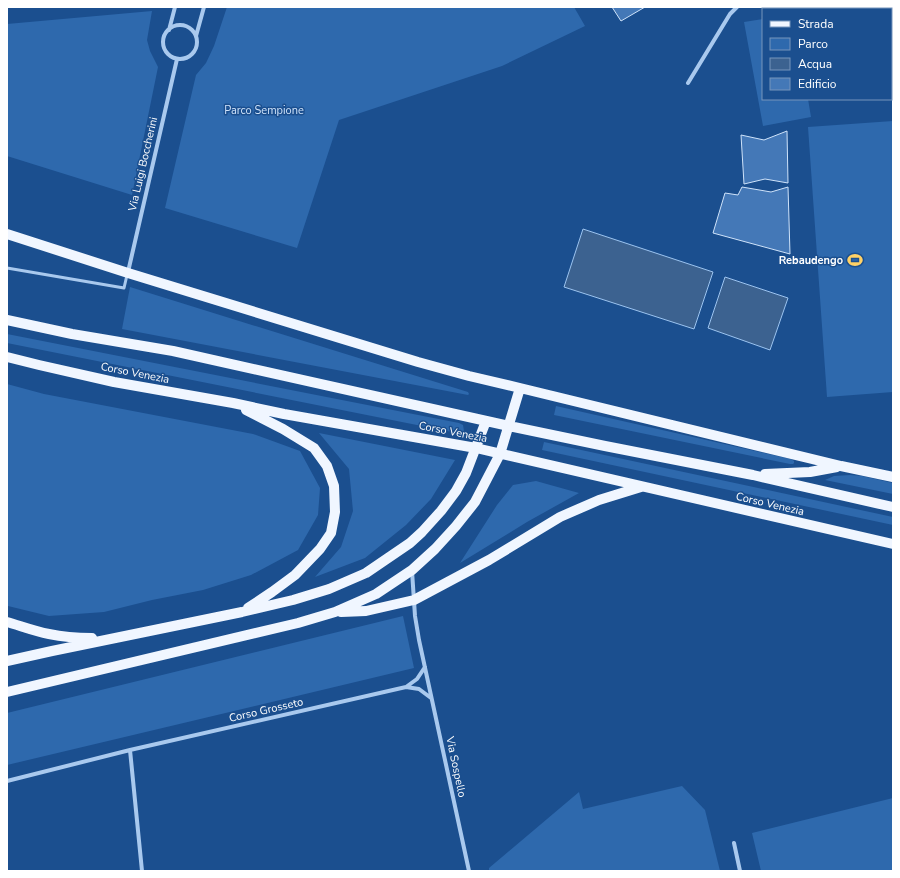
<svg xmlns="http://www.w3.org/2000/svg" width="900" height="878" font-family="'Nunito Sans',sans-serif">
<style>
.green{fill:#2e69ad}
.water{fill:#3c6290;stroke:#9cc4f0}
.building{fill:#4478b7;stroke:#cfe3fa}
.lines{fill:none;stroke-linecap:round;stroke-linejoin:round}
.lane{stroke:#a9c9ee;stroke-width:3}
.street{stroke:#a9c9ee;stroke-width:4}
.primary{stroke:#f0f6ff;stroke-width:10}
.labels{text-anchor:middle;dominant-baseline:central;stroke-width:3;stroke-linejoin:round;paint-order:stroke}
.park-label{font-size:11px;fill:#cfe3fa;stroke:#1b4f8f}
.street-label{font-size:11px;fill:#fff;stroke:#1b4f8f}
.poi-label{font-size:11px;font-weight:bold;fill:#fff;stroke:#1b4f8f;text-anchor:end}
</style>
<rect width="100%" height="100%" fill="#1b4f8f"/>
<path class="green" d="M 227,7 L 574,7 L 585,26 L 502,66 L 339,120 L 297,248 L 165,208 L 196,75 L 206,63 L 214,46 Z
M 796,7 L 893,7 L 893,91 L 891,91 L 891,9 L 796,9 Z
M 152,11 L 147,40 L 150,51 L 158,67 L 132,195 L 7,156 L 7,24 Z
M 763,19 L 763,99 L 808,99 L 811,117 L 763,126 L 744,22 Z
M 893,121 L 893,392 L 827,397 L 808,127 Z
M 130,287 L 468,392 L 469,394 L 468,395 L 122,329 Z
M 7,334 L 459,423 L 463,425 L 464,431 L 462,433 L 457,433 L 7,343 Z
M 7,384 L 44,394 L 253,434 L 300,451 L 320,488 L 318,515 L 298,550 L 251,575 L 203,590 L 152,600 L 104,612 L 49,616 L 8,606 L 7,606 Z
M 556,406 L 791,459 L 794,461 L 794,463 L 793,464 L 790,464 L 554,415 Z
M 319,433 L 455,460 L 431,499 L 406,525 L 365,558 L 315,577 L 341,547 L 353,511 L 349,469 Z
M 544,442 L 893,517 L 893,525 L 542,450 Z
M 850,475 L 862,476 L 893,483 L 893,494 L 825,480 L 834,476 Z
M 536,481 L 579,493 L 527,522 L 460,563 L 497,505 L 513,485 Z
M 403,616 L 414,668 L 7,765 L 7,713 Z
M 682,786 L 705,810 L 720,871 L 489,871 L 489,868 L 579,792 L 583,809 Z
M 893,798 L 893,871 L 761,871 L 752,833 Z"/>
<path class="water" d="M 583,229 L 713,272 L 694,329 L 564,287 Z
M 725,277 L 788,298 L 770,350 L 708,328 Z"/>
<path class="building" d="M 612,7 L 645,7 L 621,21 Z
M 787,131 L 788,183 L 765,179 L 744,184 L 741,135 L 764,140 Z
M 742,187 L 771,192 L 788,187 L 790,254 L 713,233 L 725,193 L 738,195 Z"/>
<g class="lines">
<path class="lane" d="M 7,268 L 124,288 L 127,275"/>
<path class="street" d="M163 42a17 17 0 1 1 34 0a17 17 0 1 1-34 0Z
M 169,30 L 175,7
M 196,36 L 204,7
M 688,83 L 730,14 L 737,7
M 128,272 L 177,59
M 412,571 L 415,616 L 419,640 L 469,871
M 406,687 L 417,679 L 425,667
M 130,750 L 142,871
M 7,781 L 130,750 L 406,687 L 419,689 L 431,698
M 734,843 L 740,871"/>
<path class="primary" d="M 7,234 L 128,273 L 418,362 L 469,376 L 520,388 L 841,466 L 893,477
M 7,320 L 72,334 L 173,351 L 509,426 L 605,446 L 753,475 L 893,507
M 7,357 L 39,365 L 114,382 L 233,403 L 284,414 L 476,448 L 893,544
M 246,410 L 283,429 L 314,448 L 327,466 L 334,486 L 335,512 L 331,533 L 320,549 L 295,575 L 272,592 L 248,608
M 765,474 L 810,472 L 837,467
M 341,612 L 366,611 L 414,600 L 489,560 L 560,517 L 599,500 L 641,487
M 7,622 C 21,626 34,631 49,634 C 63,637 78,638 92,638
M 7,661 L 52,651 L 242,612 L 293,600 L 329,589 L 366,573 L 410,543 L 422,532 L 441,511 L 456,491 L 466,473 L 486,421
M 7,692 L 298,623 L 335,612 L 376,594 L 412,570 L 435,549 L 456,526 L 475,502 L 500,454 L 520,388"/>
</g>
<defs>
<g id="stadium-bare" transform="scale(1.2)"><path d="M0-5a6.5 5 0 1 0 0 10a6.5 5 0 1 0 0-10ZM-3.5-1.8h7v3.6h-7Z" fill="#ffd166" stroke="#1b4f8f" stroke-width="2.5" paint-order="stroke"/></g>
</defs>
<g fill-rule="evenodd">
<use href="#stadium-bare" x="855" y="260"/>
</g>
<g class="labels">
<g class="park-label">
<text x="264" y="110">Parco Sempione</text>
</g>
<g class="street-label">
<text transform="translate(143 164) rotate(-77)">Via Luigi Boccherini</text>
<text transform="translate(135 373) rotate(11)">Corso Venezia</text>
<text transform="translate(453 432) rotate(11)">Corso Venezia</text>
<text transform="translate(770 504) rotate(13)">Corso Venezia</text>
<text transform="translate(266 710) rotate(-13)">Corso Grosseto</text>
<text transform="translate(456 767) rotate(78)">Via Sospello</text>
</g>
<g class="poi-label">
<text x="843" y="260">Rebaudengo</text>
</g>
</g>
<rect width="900" height="878" fill="none" stroke="#ffffff" stroke-width="16"/>
<rect x="762" y="8" width="130" height="92" fill="#1b4f8f" stroke="#7695bc"/>
<rect x="770" y="21" width="20" height="6" fill="#f0f6ff" stroke="#7695bc"/>
<text x="798" y="28" font-size="12" fill="#ffffff">Strada</text>
<rect x="770" y="38" width="20" height="12" fill="#2e69ad" stroke="#7695bc"/>
<text x="798" y="48" font-size="12" fill="#ffffff">Parco</text>
<rect x="770" y="58" width="20" height="12" fill="#3c6290" stroke="#7695bc"/>
<text x="798" y="68" font-size="12" fill="#ffffff">Acqua</text>
<rect x="770" y="78" width="20" height="12" fill="#4478b7" stroke="#7695bc"/>
<text x="798" y="88" font-size="12" fill="#ffffff">Edificio</text>
</svg>
